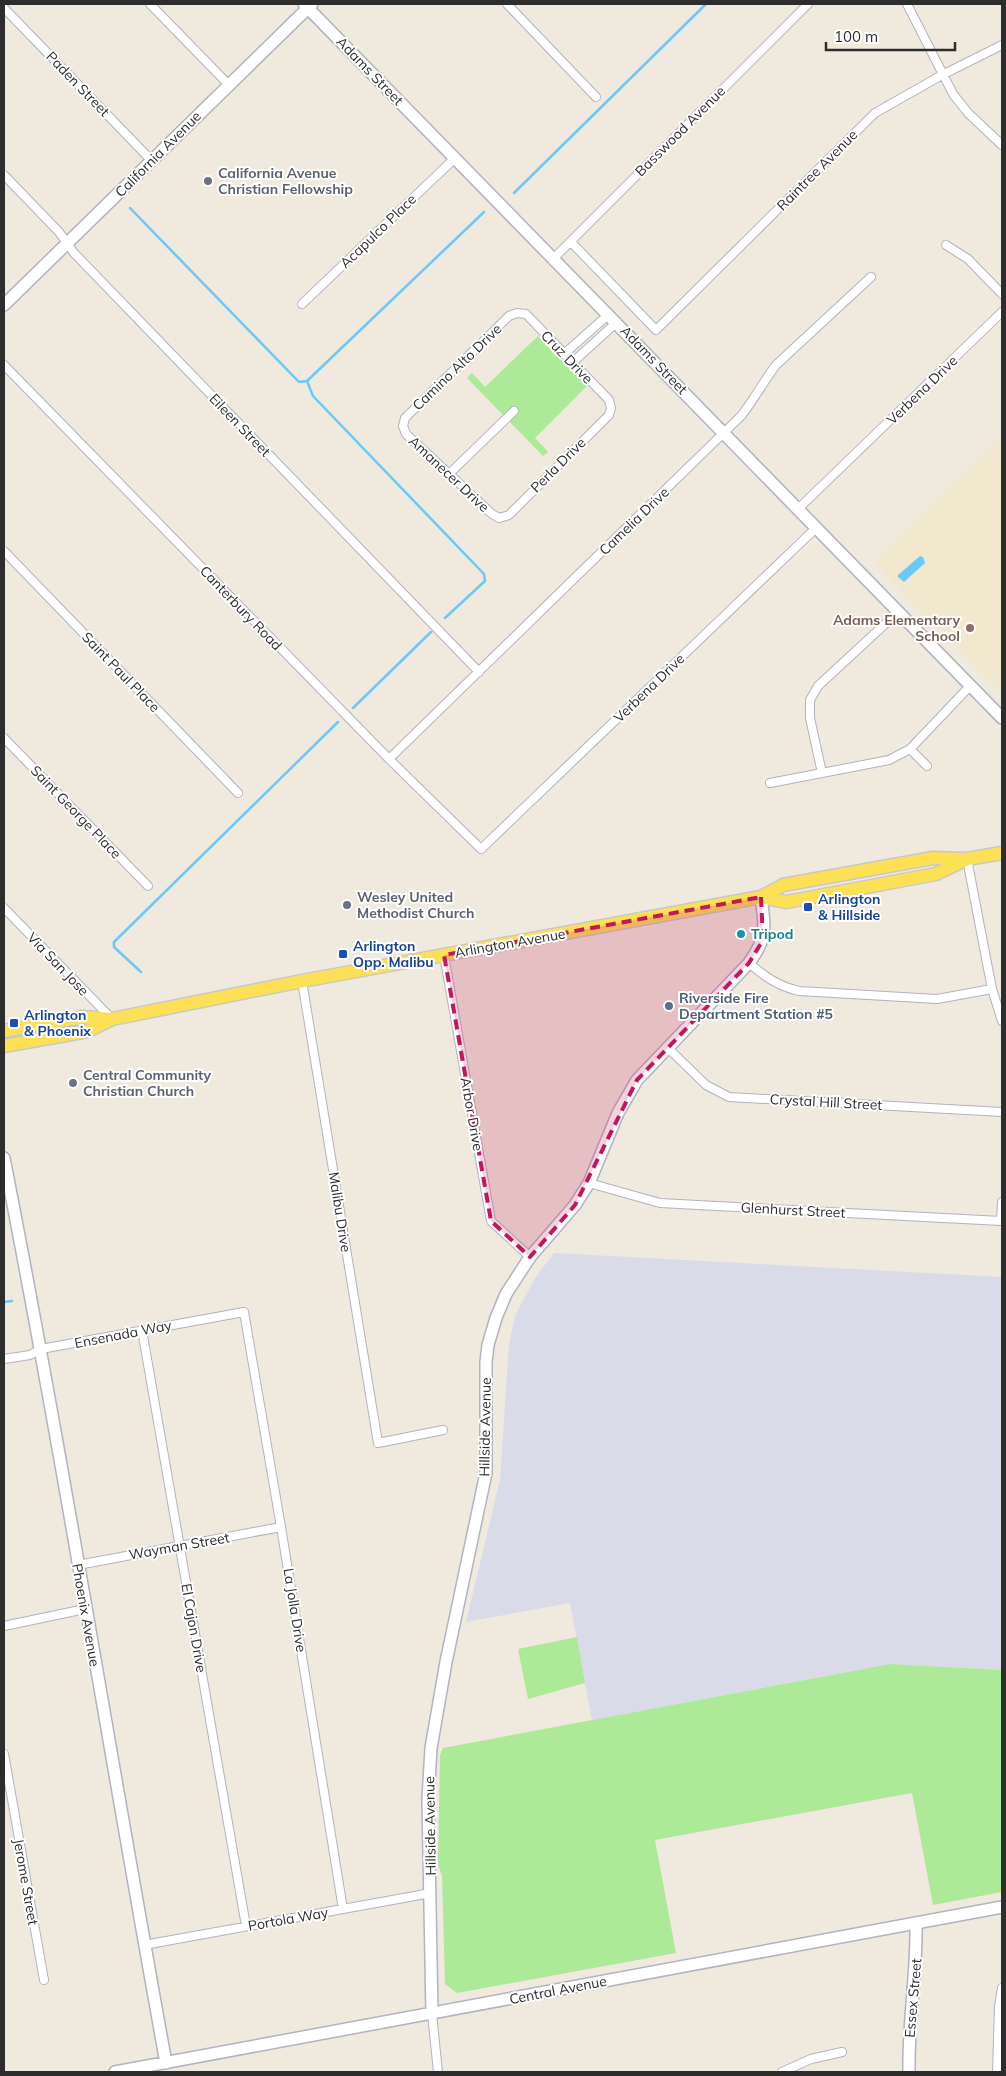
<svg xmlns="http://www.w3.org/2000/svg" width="1006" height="2076" font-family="Mulish,sans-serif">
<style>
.education{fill:#f2e8cd}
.airport{fill:#d9dbe8}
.green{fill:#adea97}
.water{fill:#69c9f9}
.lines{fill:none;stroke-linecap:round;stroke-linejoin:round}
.stream{stroke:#69c9f9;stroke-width:2.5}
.street-casing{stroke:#b2b3c1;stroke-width:10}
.secondary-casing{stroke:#b2b3c1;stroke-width:14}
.primary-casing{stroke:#c8c8c8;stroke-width:15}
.street{stroke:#fff;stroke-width:8}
.secondary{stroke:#fff;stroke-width:11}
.primary{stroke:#fce056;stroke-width:12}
.marked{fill:#c2185b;fill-opacity:0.2;stroke:#c2185b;stroke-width:4;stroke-dasharray:10 6;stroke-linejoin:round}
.worship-dot{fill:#6b7280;stroke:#fff;stroke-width:2}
.education-dot{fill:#8d6e63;stroke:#fff;stroke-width:2}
.transit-dot{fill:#1a4fb4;stroke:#fff;stroke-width:2}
.culture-dot{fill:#0f9aa8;stroke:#fff;stroke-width:2}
.service-dot{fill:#5c6f8a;stroke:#fff;stroke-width:2}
.labels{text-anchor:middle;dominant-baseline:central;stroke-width:4;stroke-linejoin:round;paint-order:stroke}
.street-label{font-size:14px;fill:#2d2d2d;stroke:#fff}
.worship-label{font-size:14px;font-weight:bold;fill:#5b616d;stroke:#fff;text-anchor:start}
.education-label{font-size:14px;font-weight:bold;fill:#785e54;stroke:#fff;text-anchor:end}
.transit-label{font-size:14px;font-weight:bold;fill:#164399;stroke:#fff;text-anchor:start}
.culture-label{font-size:14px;font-weight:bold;fill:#0d838f;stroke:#fff;text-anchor:start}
.service-label{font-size:14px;font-weight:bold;fill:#4e5e75;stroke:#fff;text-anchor:start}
</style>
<rect width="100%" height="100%" fill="#efe9de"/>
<path class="education" d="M 1002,437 L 1002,693 L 875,563 Z"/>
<path class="airport" d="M 554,1253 L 1002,1277 L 1002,1670 L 890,1664 L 592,1720 L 570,1603 L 466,1622 L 500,1480 L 509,1344 L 515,1316 L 535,1278 Z"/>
<path class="green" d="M 538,336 L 587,386 L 535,438 L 548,452 L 543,456 L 467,378 L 472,373 L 485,387 Z
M 577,1637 L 585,1683 L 528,1699 L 518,1649 Z
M 890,1664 L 1002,1670 L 1002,1892 L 933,1905 L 912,1793 L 655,1840 L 676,1953 L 457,1993 L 445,1984 L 442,1876 L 438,1865 L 440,1755 L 443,1748 Z"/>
<path class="water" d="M 920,556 L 923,557 L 925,563 L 904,582 L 897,576 Z"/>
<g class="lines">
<path class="stream" d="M 514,193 L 706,4
M 130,208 L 299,382 L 307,381 L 484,212
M 307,381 L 313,396 L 484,574 L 485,581 L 445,618
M 353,708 L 431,632
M 141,972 L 114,947 L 114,942 L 338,722
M 4,1302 L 12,1301"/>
<g class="street-casing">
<path id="street" d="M 150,4 L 228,84
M 507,4 L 596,97
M 907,4 L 953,94 L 968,113 L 1002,145
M 4,8 L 152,161
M 4,175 L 59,232 L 74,253 L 479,672
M 571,242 L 656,330 L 875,113 L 942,75 L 1002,45
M 946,245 L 968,259 L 1002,294
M 553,259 L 808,4
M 302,304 L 455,158
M 517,313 L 526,314 L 609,400 L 611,408 L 609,415 L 509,515 L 499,518 L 492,514 L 406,434 L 403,426 L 405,418 L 509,316 Z
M 564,354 L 609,314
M 573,362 L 617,322
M 4,365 L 389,759 L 481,849 L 816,528
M 449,474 L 514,411
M 798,509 L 1002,312
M 4,551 L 238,793
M 4,738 L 148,886
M 910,749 L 927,766
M 389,759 L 741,416 C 754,400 763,382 776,365 L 871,277
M 822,773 L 810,718 L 810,700 L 818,686 L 898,612
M 770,783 L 889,760 L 910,749 L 971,685
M 967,859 L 992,989 L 1002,1021
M 4,908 L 112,1019
M 444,955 L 491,1221 L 530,1257
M 749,963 C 765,977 778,986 799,991 L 937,999 L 992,989
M 302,981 L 378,1443 L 443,1430
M 667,1047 L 706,1085 L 729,1097 L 1002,1112
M 589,1183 L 660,1203 L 1001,1221 L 1002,1202
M 142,1330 L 246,1926
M 4,1359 L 30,1355 L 41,1349 L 244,1312 L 281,1527 L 343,1909
M 78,1565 L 281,1527
M 4,1626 L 85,1609
M 4,1754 L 44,1980
M 144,1945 L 431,1893
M 432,2014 L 438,2072
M 782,2072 L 811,2059 L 842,2052
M 997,2072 L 999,2007 L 1002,1988"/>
</g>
<g class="secondary-casing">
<path id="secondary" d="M 304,4 L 1002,718
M 4,305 L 312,4
M 4,1158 C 63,1459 111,1761 166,2063
M 432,2014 L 428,1799 L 431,1748 L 446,1662 L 486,1473 L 486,1362 L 488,1345 L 496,1318 L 506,1294 L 530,1257 L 575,1205 L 589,1183 L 618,1113 L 637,1080 L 749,963 C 768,937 765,927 761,897
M 115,2072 L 1002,1907
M 909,2072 C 908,2022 917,1973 916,1924"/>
</g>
<g class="primary-casing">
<path id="primary" d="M 761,897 L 786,902 L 936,874 L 965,860
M 4,1031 L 83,1017 L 112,1019
M 4,1046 L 88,1031 L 112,1019 L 302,981 L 761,897 L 783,885 L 933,858 L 967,859 L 1002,853"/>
</g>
<use href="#street" class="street"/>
<use href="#secondary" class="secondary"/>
<use href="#primary" class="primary"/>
</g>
<path class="marked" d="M 761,897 L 763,940 L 749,963 L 637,1080 L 575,1205 L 530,1257 L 491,1221 L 444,955 Z"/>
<g class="worship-dot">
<circle cx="208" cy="181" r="5"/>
<circle cx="347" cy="905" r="5"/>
<circle cx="73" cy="1083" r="5"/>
</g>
<circle class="education-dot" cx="970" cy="628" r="5"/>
<g class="transit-dot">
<rect x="803" y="902" width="10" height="10" rx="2.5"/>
<rect x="338" y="949" width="10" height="10" rx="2.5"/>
<rect x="9" y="1018" width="10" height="10" rx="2.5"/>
</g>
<circle class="culture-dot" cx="741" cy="934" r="5"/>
<circle class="service-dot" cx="669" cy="1006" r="5"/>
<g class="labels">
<g class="street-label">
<text transform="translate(370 71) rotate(46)">Adams Street</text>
<text transform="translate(78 84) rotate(46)">Paden Street</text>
<text transform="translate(680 131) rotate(-45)">Basswood Avenue</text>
<text transform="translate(158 154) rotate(-45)">California Avenue</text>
<text transform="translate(817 170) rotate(-45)">Raintree Avenue</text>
<text transform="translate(378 231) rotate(-44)">Acapulco Place</text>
<text transform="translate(567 357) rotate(46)">Cruz Drive</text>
<text transform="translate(654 360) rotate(46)">Adams Street</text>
<text transform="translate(457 367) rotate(-44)">Camino Alto Drive</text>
<text transform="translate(922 390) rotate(-44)">Verbena Drive</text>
<text transform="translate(240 425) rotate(46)">Eileen Street</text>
<text transform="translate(558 465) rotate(-45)">Perla Drive</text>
<text transform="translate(449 474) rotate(43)">Amanecer Drive</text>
<text transform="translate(634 521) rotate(-44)">Camelia Drive</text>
<text transform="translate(241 608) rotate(46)">Canterbury Road</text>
<text transform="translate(121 672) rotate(46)">Saint Paul Place</text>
<text transform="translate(649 688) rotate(-44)">Verbena Drive</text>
<text transform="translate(76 812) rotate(46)">Saint George Place</text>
<text transform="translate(510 943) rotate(-10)">Arlington Avenue</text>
<text transform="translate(58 964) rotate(46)">Via San Jose</text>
<text transform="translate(826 1102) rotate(3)">Crystal Hill Street</text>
<text transform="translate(472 1114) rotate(80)">Arbor Drive</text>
<text transform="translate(793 1210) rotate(3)">Glenhurst Street</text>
<text transform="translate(340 1212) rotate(81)">Malibu Drive</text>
<text transform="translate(123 1334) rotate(-11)">Ensenada Way</text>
<text transform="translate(485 1427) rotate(-89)">Hillside Avenue</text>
<text transform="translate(179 1546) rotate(-10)">Wayman Street</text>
<text transform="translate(295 1610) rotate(81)">La Jolla Drive</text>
<text transform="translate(86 1615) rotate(80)">Phoenix Avenue</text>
<text transform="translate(194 1628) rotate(80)">El Cajon Drive</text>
<text transform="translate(430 1826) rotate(-91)">Hillside Avenue</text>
<text transform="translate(26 1882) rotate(80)">Jerome Street</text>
<text transform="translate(288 1919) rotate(-10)">Portola Way</text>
<text transform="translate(558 1990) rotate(-11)">Central Avenue</text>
<text transform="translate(913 1998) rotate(-85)">Essex Street</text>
</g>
<g class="worship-label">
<text x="218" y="173">California Avenue<tspan x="218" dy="16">Christian Fellowship</tspan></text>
<text x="357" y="897">Wesley United<tspan x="357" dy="16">Methodist Church</tspan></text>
<text x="83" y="1075">Central Community<tspan x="83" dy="16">Christian Church</tspan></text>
</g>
<g class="education-label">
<text x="960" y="620">Adams Elementary<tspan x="960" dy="16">School</tspan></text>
</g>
<g class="transit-label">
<text x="818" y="899">Arlington<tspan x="818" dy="16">&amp; Hillside</tspan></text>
<text x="353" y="946">Arlington<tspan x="353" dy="16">Opp. Malibu</tspan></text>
<text x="24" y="1015">Arlington<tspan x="24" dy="16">&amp; Phoenix</tspan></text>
</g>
<g class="culture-label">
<text x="751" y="934">Tripod</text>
</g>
<g class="service-label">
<text x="679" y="998">Riverside Fire<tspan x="679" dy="16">Department Station #5</tspan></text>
</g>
</g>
<rect width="1006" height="2076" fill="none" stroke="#2d2d2d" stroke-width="10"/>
<path d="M826 42v8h129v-8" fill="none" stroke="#2d2d2d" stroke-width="2.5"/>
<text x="834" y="42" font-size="15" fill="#2d2d2d" stroke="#ffffff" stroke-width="4" paint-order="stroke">100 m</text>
</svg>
